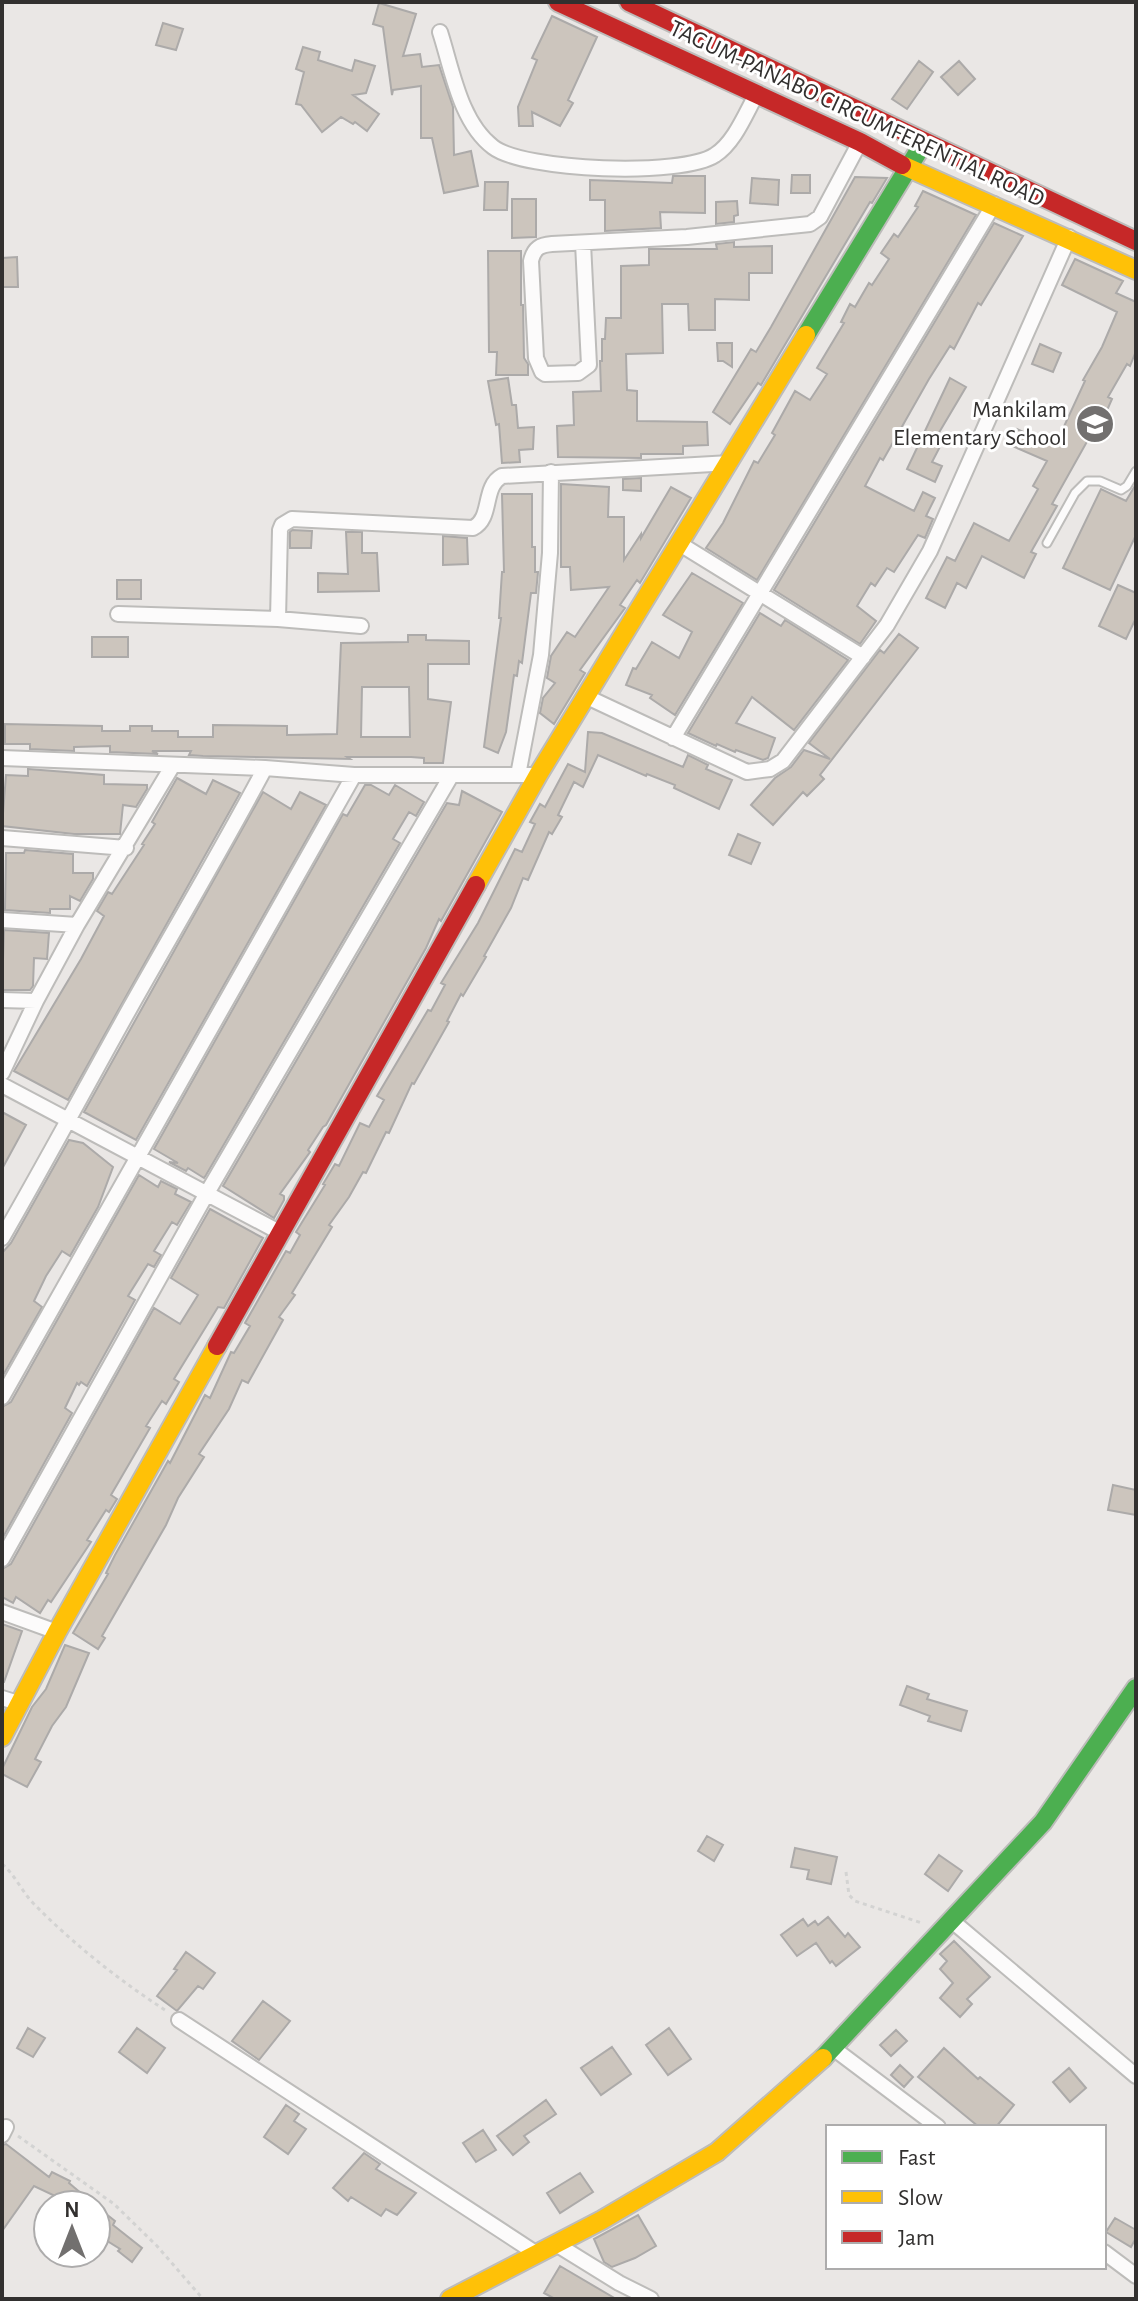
<svg xmlns="http://www.w3.org/2000/svg" width="1138" height="2301" font-family="'Alegreya Sans',sans-serif">
<style>
.building{fill:#ccc5bd;stroke:#acaaa9;stroke-width:2;fill-rule:evenodd}
.lines{fill:none;stroke-linecap:round;stroke-linejoin:round}
.lane-casing{stroke:#bdbcba;stroke-width:11}
.street-casing{stroke:#bdbcba;stroke-width:18}
.fast-casing{stroke:#bdbcba;stroke-width:22}
.slow-casing{stroke:#bdbcba;stroke-width:22}
.jam-casing{stroke:#bdbcba;stroke-width:22}
.path{stroke:#d3d3d2;stroke-width:3;stroke-dasharray:4 4;stroke-linecap:butt}
.lane{stroke:#fcfbfb;stroke-width:7}
.street{stroke:#fcfbfb;stroke-width:14}
.fast{stroke:#4caf50;stroke-width:18}
.slow{stroke:#ffc107;stroke-width:18}
.jam{stroke:#c62828;stroke-width:18}
.labels{text-anchor:middle;dominant-baseline:central;stroke-width:6;stroke-linejoin:round;paint-order:stroke}
.street-label{font-size:24px;fill:#32302f;stroke:#fff}
.poi-label{font-size:24px;fill:#32302f;stroke:#fff;text-anchor:end}
</style>
<rect width="100%" height="100%" fill="#eae7e5"/>
<path class="building" d="M 379,3 L 416,14 L 403,56 L 420,54 L 422,67 L 439,65 L 453,107 L 454,155 L 471,151 L 478,186 L 444,193 L 432,138 L 421,138 L 421,86 L 393,90 L 392,95 L 383,27 L 373,24 Z
M 552,16 L 597,37 L 568,100 L 573,103 L 560,126 L 532,112 L 533,126 L 519,126 L 518,107 L 537,60 L 532,58 Z
M 163,23 L 183,29 L 176,50 L 156,45 Z
M 303,47 L 320,52 L 318,60 L 352,71 L 355,60 L 375,66 L 366,93 L 353,95 L 379,114 L 367,131 L 355,122 L 353,124 L 341,117 L 322,132 L 301,105 L 296,104 L 304,72 L 296,69 Z
M 919,61 L 933,72 L 907,109 L 892,99 Z
M 959,61 L 975,79 L 958,95 L 941,77 Z
M 792,175 L 810,175 L 810,193 L 791,193 Z
M 673,176 L 705,176 L 705,213 L 660,212 L 661,228 L 605,231 L 605,200 L 590,200 L 590,180 L 672,183 Z
M 855,177 L 887,178 L 872,203 L 870,202 L 761,385 L 758,383 L 730,424 L 713,412 L 751,349 L 756,352 L 771,327 Z
M 752,178 L 779,180 L 778,205 L 750,203 Z
M 485,182 L 508,182 L 507,210 L 484,210 Z
M 923,191 L 976,215 L 757,580 L 706,548 L 723,523 L 754,461 L 758,463 L 775,435 L 772,433 L 795,391 L 810,400 L 827,374 L 817,368 L 844,323 L 841,322 L 850,304 L 855,307 L 869,283 L 872,285 L 889,259 L 881,253 L 894,234 L 898,237 L 918,207 L 915,206 Z
M 512,199 L 536,199 L 536,237 L 512,238 Z
M 737,201 L 738,215 L 734,216 L 734,222 L 716,224 L 716,202 Z
M 994,223 L 1023,236 L 981,305 L 978,303 L 954,349 L 950,346 L 929,379 L 883,460 L 880,458 L 865,486 L 914,511 L 923,492 L 935,498 L 926,516 L 933,519 L 925,538 L 918,535 L 894,572 L 887,568 L 875,586 L 871,583 L 857,606 L 876,621 L 860,644 L 774,590 Z
M 734,242 L 734,247 L 772,246 L 772,273 L 749,273 L 749,300 L 715,299 L 715,330 L 689,330 L 688,304 L 662,304 L 663,353 L 626,354 L 627,390 L 637,391 L 637,421 L 707,422 L 708,445 L 683,446 L 683,454 L 641,454 L 641,458 L 558,457 L 557,426 L 574,425 L 573,392 L 601,391 L 600,361 L 602,361 L 602,339 L 605,339 L 606,318 L 621,318 L 621,266 L 649,265 L 649,249 L 717,249 L 716,244 Z
M 488,251 L 521,251 L 521,305 L 523,305 L 524,358 L 528,364 L 528,375 L 496,375 L 497,352 L 489,352 Z
M 17,257 L 18,287 L 2,287 L 2,258 Z
M 1075,259 L 1123,281 L 1116,293 L 1136,302 L 1136,351 L 1130,366 L 1127,364 L 1108,397 L 1112,399 L 1094,440 L 1089,438 L 1052,504 L 1057,506 L 1031,552 L 1036,554 L 1024,578 L 982,556 L 966,588 L 957,583 L 945,608 L 926,598 L 947,557 L 955,561 L 974,523 L 1009,541 L 1038,489 L 1033,486 L 1047,461 L 1010,445 L 1017,429 L 1055,446 L 1085,381 L 1083,380 L 1102,347 L 1117,312 L 1062,285 Z
M 717,343 L 732,343 L 732,367 L 723,361 L 718,361 Z
M 1040,344 L 1061,353 L 1053,372 L 1032,364 Z
M 508,378 L 512,405 L 516,405 L 518,428 L 534,427 L 533,449 L 519,450 L 520,462 L 502,463 L 499,424 L 496,425 L 488,381 Z
M 950,378 L 966,387 L 937,436 L 944,439 L 932,462 L 942,466 L 935,482 L 907,469 Z
M 641,478 L 641,491 L 623,490 L 623,479 Z
M 561,484 L 609,487 L 608,517 L 624,517 L 624,560 L 641,534 L 641,538 L 671,487 L 691,498 L 640,583 L 637,580 L 620,605 L 625,608 L 580,670 L 585,673 L 554,724 L 540,713 L 543,698 L 555,683 L 547,678 L 551,656 L 567,632 L 575,637 L 609,587 L 571,590 L 570,567 L 561,567 Z
M 1136,484 L 1136,535 L 1110,590 L 1063,568 L 1101,489 L 1126,501 Z
M 502,494 L 532,494 L 532,547 L 535,547 L 535,572 L 538,572 L 536,593 L 531,593 L 522,663 L 519,661 L 517,676 L 514,675 L 506,732 L 498,753 L 484,747 L 501,618 L 499,618 L 502,572 L 504,572 Z
M 292,530 L 312,531 L 311,548 L 290,548 L 290,532 Z
M 346,532 L 362,532 L 362,553 L 377,553 L 379,591 L 318,592 L 318,573 L 348,574 Z
M 443,536 L 467,538 L 468,564 L 443,565 Z
M 692,573 L 743,603 L 675,715 L 650,698 L 652,695 L 626,685 L 633,668 L 636,669 L 652,642 L 679,658 L 692,632 L 663,615 Z
M 117,580 L 141,580 L 141,599 L 117,599 Z
M 1118,585 L 1136,593 L 1136,618 L 1126,639 L 1099,626 Z
M 760,613 L 781,626 L 785,620 L 848,660 L 794,730 L 752,697 L 736,723 L 775,738 L 768,758 L 763,760 L 736,750 L 735,752 L 717,744 L 716,746 L 688,733 Z
M 899,634 L 918,648 L 820,775 L 824,779 L 807,796 L 803,792 L 773,825 L 751,805 L 775,778 L 791,767 L 804,750 L 830,759 L 809,743 L 880,650 L 884,653 Z
M 408,635 L 426,635 L 426,640 L 469,641 L 469,664 L 428,664 L 428,699 L 451,702 L 443,763 L 424,763 L 424,758 L 411,757 L 347,757 L 350,759 L 203,756 L 189,755 L 191,751 L 152,751 L 158,754 L 110,752 L 110,746 L 74,747 L 74,751 L 30,749 L 30,744 L 5,744 L 5,724 L 102,726 L 102,731 L 130,731 L 130,726 L 152,726 L 152,731 L 178,731 L 178,737 L 213,737 L 213,725 L 287,726 L 287,735 L 337,734 L 341,643 L 408,642 ZM 362,687 L 409,687 L 410,737 L 361,737 Z
M 92,637 L 128,637 L 128,657 L 92,657 Z
M 588,732 L 602,733 L 683,767 L 688,755 L 708,765 L 706,769 L 732,780 L 719,809 L 674,788 L 675,785 L 647,774 L 646,776 L 598,755 L 583,787 L 574,782 L 558,815 L 562,817 L 552,834 L 549,832 L 528,880 L 523,878 L 511,908 L 484,956 L 486,957 L 463,996 L 461,994 L 447,1021 L 449,1022 L 414,1084 L 412,1083 L 389,1133 L 386,1132 L 366,1173 L 363,1172 L 349,1197 L 329,1225 L 332,1227 L 292,1293 L 295,1295 L 279,1317 L 283,1320 L 248,1383 L 242,1380 L 229,1409 L 199,1454 L 204,1457 L 178,1498 L 166,1525 L 102,1636 L 105,1638 L 98,1649 L 73,1633 L 108,1574 L 106,1573 L 115,1555 L 168,1461 L 170,1463 L 205,1395 L 210,1398 L 231,1352 L 234,1353 L 250,1326 L 245,1323 L 286,1251 L 290,1253 L 300,1235 L 296,1232 L 325,1185 L 323,1184 L 335,1164 L 339,1166 L 360,1123 L 369,1127 L 384,1100 L 377,1096 L 428,1010 L 431,1011 L 445,985 L 441,983 L 478,923 L 515,849 L 522,852 L 535,824 L 530,822 L 540,804 L 545,807 L 568,764 L 585,772 Z
M 28,769 L 104,775 L 104,784 L 147,785 L 147,789 L 136,807 L 123,805 L 120,834 L 74,834 L 2,826 L 6,775 L 28,776 Z
M 177,778 L 206,794 L 213,780 L 240,793 L 68,1100 L 14,1071 L 81,959 L 104,916 L 97,911 L 108,892 L 112,894 L 144,845 L 142,844 L 155,824 L 152,822 Z
M 365,785 L 371,785 L 389,795 L 395,785 L 424,802 L 416,816 L 409,812 L 393,839 L 400,843 L 206,1175 L 204,1178 L 188,1168 L 186,1171 L 169,1162 L 178,1163 L 154,1149 L 343,814 L 347,816 Z
M 462,791 L 502,812 L 441,921 L 439,919 L 426,948 L 326,1125 L 323,1127 L 308,1150 L 310,1152 L 280,1194 L 284,1196 L 284,1200 L 274,1218 L 223,1186 L 447,803 L 459,805 Z
M 263,792 L 291,809 L 300,792 L 326,805 L 136,1140 L 84,1112 Z
M 738,834 L 760,843 L 751,864 L 729,855 Z
M 25,850 L 73,854 L 73,873 L 93,873 L 93,879 L 80,901 L 70,896 L 70,909 L 50,909 L 50,913 L 5,910 L 6,853 L 24,853 Z
M 4,930 L 49,933 L 47,959 L 34,958 L 33,986 L 30,990 L 2,990 Z
M 2,1112 L 26,1125 L 2,1169 Z
M 69,1140 L 83,1143 L 113,1167 L 98,1207 L 70,1256 L 62,1251 L 46,1276 L 34,1301 L 42,1307 L 2,1377 L 2,1253 L 11,1243 Z
M 139,1175 L 158,1187 L 161,1181 L 177,1189 L 175,1194 L 191,1202 L 177,1225 L 172,1222 L 154,1251 L 161,1255 L 154,1267 L 148,1264 L 128,1296 L 135,1300 L 87,1386 L 81,1382 L 79,1385 L 77,1383 L 65,1408 L 72,1413 L 2,1539 L 2,1407 L 11,1402 Z
M 210,1209 L 263,1238 L 224,1308 L 218,1307 L 174,1379 L 179,1382 L 166,1404 L 162,1401 L 146,1426 L 150,1428 L 111,1495 L 117,1499 L 109,1512 L 106,1510 L 87,1540 L 91,1542 L 51,1602 L 48,1600 L 40,1613 L 16,1597 L 13,1603 L 2,1597 L 2,1569 L 11,1564 L 154,1308 L 180,1324 L 198,1295 L 171,1278 Z
M 1113,1485 L 1136,1490 L 1136,1515 L 1108,1510 Z
M 2,1624 L 22,1631 L 4,1682 L 2,1682 Z
M 65,1645 L 89,1653 L 66,1707 L 52,1726 L 35,1759 L 41,1762 L 27,1787 L 2,1774 L 2,1769 L 32,1707 L 46,1689 Z
M 907,1686 L 929,1694 L 927,1699 L 967,1711 L 961,1731 L 928,1721 L 930,1716 L 900,1705 Z
M 707,1836 L 723,1845 L 714,1861 L 698,1851 Z
M 795,1848 L 837,1857 L 831,1884 L 807,1879 L 809,1870 L 791,1867 Z
M 939,1855 L 962,1871 L 948,1891 L 925,1874 Z
M 828,1917 L 845,1937 L 848,1933 L 860,1947 L 836,1966 L 832,1961 L 830,1963 L 816,1943 L 797,1956 L 781,1935 L 803,1919 L 808,1926 L 815,1921 L 818,1925 Z
M 954,1941 L 990,1977 L 967,1999 L 972,2004 L 960,2017 L 940,1998 L 953,1983 L 940,1969 L 947,1961 L 940,1954 Z
M 186,1952 L 215,1973 L 203,1989 L 198,1986 L 177,2011 L 157,1996 L 177,1970 L 174,1969 Z
M 263,2001 L 290,2021 L 259,2060 L 232,2041 Z
M 28,2028 L 45,2038 L 33,2057 L 17,2048 Z
M 137,2028 L 165,2048 L 147,2073 L 119,2052 Z
M 669,2028 L 691,2059 L 668,2075 L 646,2045 Z
M 896,2030 L 907,2041 L 891,2056 L 880,2045 Z
M 612,2047 L 631,2074 L 601,2095 L 581,2068 Z
M 944,2048 L 978,2079 L 980,2077 L 1014,2105 L 996,2127 L 979,2127 L 918,2077 Z
M 900,2065 L 913,2077 L 904,2087 L 891,2075 Z
M 1069,2068 L 1086,2088 L 1070,2102 L 1053,2082 Z
M 546,2100 L 556,2114 L 524,2136 L 529,2142 L 513,2155 L 497,2136 Z
M 286,2105 L 299,2114 L 294,2121 L 306,2129 L 288,2154 L 264,2137 Z
M 483,2130 L 496,2150 L 476,2162 L 463,2143 Z
M 6,2144 L 49,2177 L 52,2172 L 70,2181 L 69,2183 L 95,2205 L 74,2205 L 34,2186 L 2,2231 L 2,2145 Z
M 364,2153 L 380,2164 L 376,2169 L 416,2193 L 397,2215 L 386,2209 L 381,2216 L 351,2197 L 348,2201 L 333,2188 Z
M 580,2173 L 593,2192 L 560,2213 L 547,2193 Z
M 96,2206 L 115,2221 L 113,2225 L 142,2248 L 132,2262 L 118,2251 L 120,2249 L 96,2234 Z
M 638,2215 L 656,2246 L 635,2258 L 612,2267 L 604,2262 L 594,2239 Z
M 1115,2218 L 1136,2230 L 1136,2238 L 1131,2247 L 1106,2232 Z
M 560,2266 L 616,2299 L 555,2299 L 544,2293 Z"/>
<g class="lines">
<g class="lane-casing">
<path id="lane" d="M 1047,543 L 1075,493 L 1087,481 L 1100,481 L 1121,490 L 1127,486 L 1136,471"/>
</g>
<g class="street-casing">
<path id="street" d="M 440,32 C 452,69 460,122 493,147 C 524,171 682,177 715,155 C 734,143 745,115 756,95
M 583,243 L 589,365 L 578,373 L 545,374 L 542,372 L 536,358 L 531,261 C 534,248 540,245 552,244 L 687,237 L 810,224 L 820,217 L 860,142
M 680,544 L 863,657
M 118,614 L 278,619 L 361,626
M 278,619 L 280,530 L 282,525 L 292,519 L 473,528 C 493,518 482,487 502,476 L 730,463
M 585,696 L 747,772 L 770,769 L 783,761 L 887,625 L 930,551 L 1069,237
M 673,738 L 994,204
M 2,758 L 265,768 L 354,775 L 538,775
M 518,775 L 541,655 L 550,553 L 551,472
M 2,838 L 126,848
M 2,920 L 77,925
M 2,1000 L 36,1001
M 2,1073 L 36,1001 L 77,925 L 173,765
M 2,1085 L 281,1233
M 2,1238 C 46,1162 87,1085 130,1008 C 175,928 222,849 265,768
M 2,1397 L 354,775
M 2,1559 L 207,1193 L 451,776
M 2,1612 L 57,1632
M 2,1698 L 18,1703
M 951,1920 L 1136,2076
M 179,2020 L 537,2254
M 833,2048 L 938,2127
M 2,2135 L 6,2127
M 556,2244 L 619,2283 L 651,2299
M 1104,2252 L 1136,2276"/>
</g>
<g class="fast-casing">
<path id="fast" d="M 806,335 L 924,142
M 823,2058 L 1043,1822 L 1136,1688"/>
</g>
<g class="slow-casing">
<path id="slow" d="M 902,165 L 1136,270
M 476,885 L 538,775 L 806,335
M 2,1737 L 57,1632 L 217,1346
M 450,2299 L 602,2220 L 717,2152 L 823,2058"/>
</g>
<g class="jam-casing">
<path id="jam" d="M 558,2 L 860,142 L 902,165
M 629,2 L 1136,241
M 217,1346 L 476,885"/>
</g>
<path class="path" d="M 2,1864 C 15,1875 21,1890 33,1903 C 73,1944 120,1981 168,2012
M 846,1872 L 849,1895 L 855,1901 L 922,1923
M 18,2136 L 114,2204 L 157,2246 L 203,2299"/>
<use href="#lane" class="lane"/>
<use href="#street" class="street"/>
<use href="#fast" class="fast"/>
<use href="#slow" class="slow"/>
<use href="#jam" class="jam"/>
</g>
<defs>
<g id="school-disc" transform="scale(2)"><circle r="9.5" fill="#72706f" stroke="#fff"/><path d="M0-5L7-2L0 1L-7-2ZM-4 1L0 2.5L4 1V4Q0 6-4 4Z" fill="#fff"/></g>
</defs>
<g fill-rule="evenodd">
<use href="#school-disc" x="1095" y="424"/>
</g>
<g class="labels">
<g class="street-label">
<text transform="translate(857 114) rotate(25)">TAGUM-PANABO CIRCUMFERENTIAL ROAD</text>
</g>
<g class="poi-label">
<text x="1067" y="410">Mankilam<tspan x="1067" dy="28">Elementary School</tspan></text>
</g>
</g>
<rect width="1138" height="2301" fill="none" stroke="#32302f" stroke-width="8"/>
<rect x="826" y="2125" width="280" height="144" fill="#ffffff" stroke="#adacac" stroke-width="2"/>
<rect x="842" y="2151" width="40" height="12" fill="#4caf50" stroke="#adacac" stroke-width="2"/>
<text x="898" y="2165" font-size="24" fill="#32302f">Fast</text>
<rect x="842" y="2191" width="40" height="12" fill="#ffc107" stroke="#adacac" stroke-width="2"/>
<text x="898" y="2205" font-size="24" fill="#32302f">Slow</text>
<rect x="842" y="2231" width="40" height="12" fill="#c62828" stroke="#adacac" stroke-width="2"/>
<text x="898" y="2245" font-size="24" fill="#32302f">Jam</text>
<g transform="translate(72 2229)"><circle r="38" fill="#ffffff" stroke="#adacac" stroke-width="2"/>
<path d="M0-6L14 30L0 20L-14 30Z" fill="#72706f"/>
<text y="-12" font-size="22" font-weight="bold" text-anchor="middle" fill="#32302f">N</text>
</g>
</svg>
